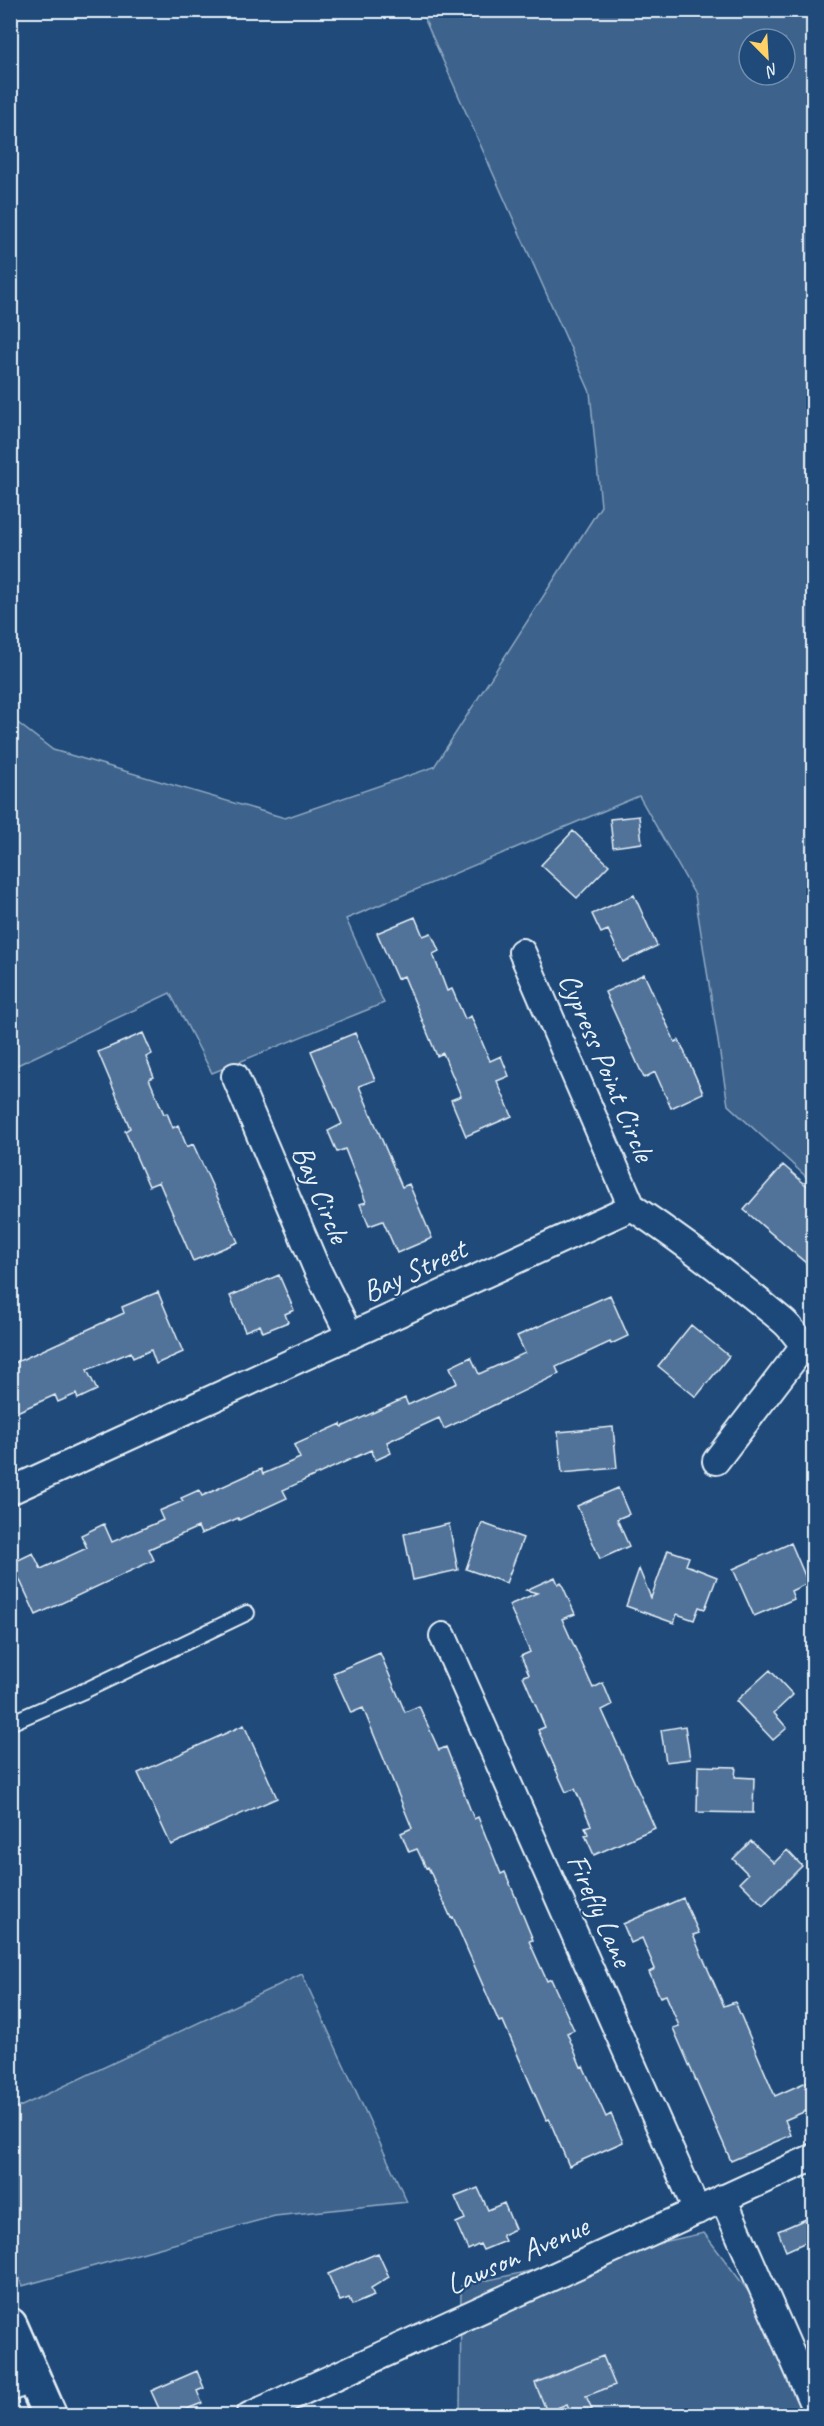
<svg xmlns="http://www.w3.org/2000/svg" width="824" height="2426" font-family="Caveat,sans-serif">
<style>
.green{fill:#3c628c;stroke:#92aac2;stroke-width:1.5;fill-rule:evenodd}
.building{fill:#517399;stroke:#e8f1f8;stroke-width:1.5}
.lines{fill:none;stroke-linecap:round;stroke-linejoin:round}
.lane-casing{stroke:#e8f1f8;stroke-width:18}
.street-casing{stroke:#e8f1f8;stroke-width:30}
.secondary-casing{stroke:#e8f1f8;stroke-width:38}
.lane{stroke:#1f4a7a;stroke-width:14}
.street{stroke:#1f4a7a;stroke-width:26}
.secondary{stroke:#1f4a7a;stroke-width:33}
.labels{text-anchor:middle;dominant-baseline:central;stroke-width:4.5;stroke-linejoin:round;paint-order:stroke}
.street-label{font-size:30px;fill:#e8f1f8;stroke:#1f4a7a}
</style>
<rect width="100%" height="100%" fill="#1f4a7a"/>
<filter id="ink" filterUnits="userSpaceOnUse"><feTurbulence type="fractalNoise" baseFrequency=".0167" numOctaves="2"/><feDisplacementMap in="SourceGraphic" scale="12" xChannelSelector="R" yChannelSelector="G"/><feConvolveMatrix kernelMatrix="1 2 1 2 8 2 1 2 1" color-interpolation-filters="sRGB"/></filter>
<g filter="url(#ink)">
<path class="green" d="M 421,11 L 813,11 L 813,1183 L 728,1105 L 695,895 L 639,796 L 346,919 L 384,1003 L 212,1073 L 170,993 L 11,1068 L 10,717 L 53,750 L 285,818 L 434,767 L 601,506 L 590,392 ZM 749,39 L 785,39 L 785,75 L 749,75 Z
M 302,1974 L 407,2202 L 275,2216 L 22,2286 L 11,2254 L 11,2111 Z
M 704,2233 L 813,2376 L 813,2415 L 460,2416 L 461,2286 Z"/>
<path class="building" d="M 639,816 L 642,843 L 613,847 L 610,819 Z
M 573,831 L 609,865 L 577,898 L 541,865 Z
M 634,895 L 657,946 L 623,962 L 608,930 L 601,933 L 592,914 Z
M 415,917 L 423,936 L 431,933 L 439,951 L 433,954 L 447,991 L 452,989 L 465,1019 L 471,1016 L 490,1061 L 501,1056 L 509,1076 L 497,1081 L 512,1116 L 466,1136 L 451,1100 L 461,1096 L 443,1053 L 437,1056 L 404,976 L 397,979 L 377,933 Z
M 644,974 L 675,1042 L 679,1040 L 703,1093 L 671,1108 L 655,1072 L 644,1078 L 605,992 Z
M 143,1033 L 152,1054 L 146,1057 L 154,1077 L 149,1079 L 164,1114 L 167,1113 L 173,1128 L 178,1125 L 187,1147 L 193,1144 L 238,1242 L 193,1261 L 159,1182 L 149,1186 L 125,1131 L 130,1128 L 98,1052 Z
M 355,1033 L 375,1080 L 359,1086 L 402,1187 L 409,1184 L 432,1238 L 397,1253 L 383,1221 L 369,1226 L 360,1204 L 366,1202 L 345,1149 L 337,1152 L 328,1131 L 342,1124 L 311,1051 Z
M 783,1165 L 813,1191 L 813,1269 L 744,1210 Z
M 279,1275 L 294,1310 L 285,1314 L 288,1322 L 263,1332 L 260,1325 L 245,1331 L 230,1296 Z
M 158,1292 L 183,1352 L 156,1364 L 151,1350 L 133,1358 L 131,1352 L 87,1370 L 97,1390 L 78,1399 L 76,1394 L 58,1402 L 55,1395 L 10,1415 L 10,1365 L 124,1313 L 122,1307 Z
M 610,1295 L 628,1336 L 611,1344 L 610,1342 L 556,1367 L 559,1374 L 444,1429 L 439,1418 L 387,1442 L 391,1453 L 376,1460 L 371,1450 L 283,1490 L 287,1498 L 239,1520 L 238,1518 L 201,1534 L 198,1527 L 149,1549 L 154,1560 L 36,1615 L 12,1563 L 33,1553 L 41,1569 L 87,1548 L 81,1535 L 104,1524 L 112,1542 L 163,1520 L 159,1511 L 183,1501 L 181,1498 L 199,1490 L 202,1496 L 261,1469 L 263,1474 L 300,1458 L 294,1445 L 341,1424 L 342,1427 L 405,1398 L 408,1405 L 457,1383 L 450,1367 L 471,1357 L 479,1374 L 525,1353 L 517,1336 Z
M 691,1325 L 729,1356 L 696,1397 L 658,1366 Z
M 613,1427 L 617,1468 L 562,1473 L 558,1432 Z
M 618,1488 L 629,1514 L 617,1519 L 629,1546 L 600,1559 L 577,1506 Z
M 482,1523 L 523,1538 L 506,1583 L 466,1569 Z
M 449,1524 L 458,1570 L 413,1580 L 404,1534 Z
M 791,1543 L 808,1583 L 791,1591 L 794,1599 L 754,1616 L 733,1569 Z
M 668,1550 L 689,1557 L 686,1565 L 717,1577 L 705,1609 L 699,1607 L 694,1620 L 677,1614 L 674,1623 L 626,1606 L 639,1569 L 651,1598 Z
M 555,1577 L 558,1584 L 561,1582 L 575,1614 L 562,1619 L 593,1688 L 603,1683 L 612,1705 L 602,1710 L 655,1828 L 594,1855 L 585,1835 L 588,1834 L 585,1827 L 591,1825 L 575,1789 L 566,1792 L 538,1730 L 545,1727 L 523,1676 L 529,1674 L 521,1656 L 530,1652 L 509,1605 L 537,1593 L 526,1590 Z
M 380,1653 L 405,1712 L 419,1706 L 439,1750 L 446,1747 L 474,1819 L 478,1817 L 501,1874 L 505,1872 L 513,1891 L 533,1940 L 529,1941 L 547,1981 L 551,1979 L 574,2030 L 567,2033 L 581,2067 L 583,2066 L 606,2117 L 611,2114 L 623,2142 L 569,2166 L 549,2119 L 546,2120 L 503,2021 L 499,2022 L 453,1917 L 451,1918 L 428,1867 L 426,1868 L 417,1849 L 409,1852 L 401,1833 L 412,1828 L 363,1708 L 351,1713 L 333,1673 Z
M 770,1670 L 793,1695 L 774,1713 L 787,1728 L 773,1740 L 736,1701 Z
M 244,1725 L 277,1798 L 171,1845 L 138,1773 Z
M 685,1726 L 690,1759 L 666,1762 L 661,1730 Z
M 698,1766 L 736,1767 L 735,1777 L 754,1778 L 753,1813 L 697,1812 Z
M 751,1841 L 774,1863 L 787,1850 L 802,1866 L 763,1905 L 740,1882 L 748,1874 L 733,1859 Z
M 683,1898 L 699,1933 L 693,1935 L 724,2006 L 735,2002 L 775,2096 L 813,2079 L 813,2108 L 785,2120 L 791,2135 L 731,2161 L 673,2028 L 679,2026 L 666,1995 L 660,1997 L 649,1972 L 655,1969 L 642,1938 L 631,1943 L 623,1924 Z
M 478,2188 L 488,2210 L 504,2203 L 515,2229 L 502,2235 L 505,2241 L 483,2250 L 480,2244 L 468,2250 L 456,2223 L 465,2219 L 455,2197 Z
M 813,2216 L 813,2239 L 786,2251 L 778,2231 Z
M 378,2253 L 389,2277 L 371,2288 L 374,2296 L 352,2305 L 349,2298 L 340,2301 L 328,2274 Z
M 603,2356 L 615,2385 L 586,2396 L 592,2409 L 572,2415 L 567,2404 L 547,2412 L 535,2383 Z
M 197,2371 L 204,2388 L 197,2391 L 202,2403 L 172,2415 L 162,2415 L 151,2391 Z"/>
<g class="lines">
<g class="lane-casing">
<path id="lane" d="M 10,1723 L 86,1690 L 247,1613"/>
</g>
<g class="street-casing">
<path id="street" d="M 522,952 L 632,1207
M 235,1076 L 316,1267 L 350,1336
M 716,1461 L 803,1347
M 10,1491 L 632,1207 C 684,1242 735,1281 783,1321 C 795,1331 801,1345 814,1355
M 443,1636 L 697,2211
M 723,2198 L 814,2406
M 10,2388 L 34,2378
M 249,2416 L 814,2157"/>
</g>
<g class="secondary-casing">
<path id="secondary" d="M 10,2325 L 50,2416"/>
</g>
<use href="#lane" class="lane"/>
<use href="#street" class="street"/>
<use href="#secondary" class="secondary"/>
</g>
</g>
<g class="labels">
<g class="street-label">
<text transform="translate(607 1067) rotate(67)">Cypress Point Circle</text>
<text transform="translate(321 1194) rotate(67)">Bay Circle</text>
<text transform="translate(414 1270) rotate(-25)">Bay Street</text>
<text transform="translate(600 1910) rotate(66)">Firefly Lane</text>
<text transform="translate(517 2255) rotate(-24)">Lawson Avenue</text>
</g>
</g>
<rect width="824" height="2426" fill="none" stroke="#1f4a7a" stroke-width="36"/>
<rect x="18" y="18" width="788" height="2390" fill="none" stroke="#e8f1f8" stroke-width="2" filter="url(#ink)"/>
<g transform="translate(767 57) rotate(156)"><circle r="28" fill="#1f4a7a" stroke="#6f8dac" stroke-width="1.5"/>
<path d="M0-4.5L10 22L0 15L-10 22Z" fill="#ffd166"/>
<text y="-9" font-size="16" font-weight="bold" text-anchor="middle" fill="#e8f1f8">N</text>
</g>
</svg>
